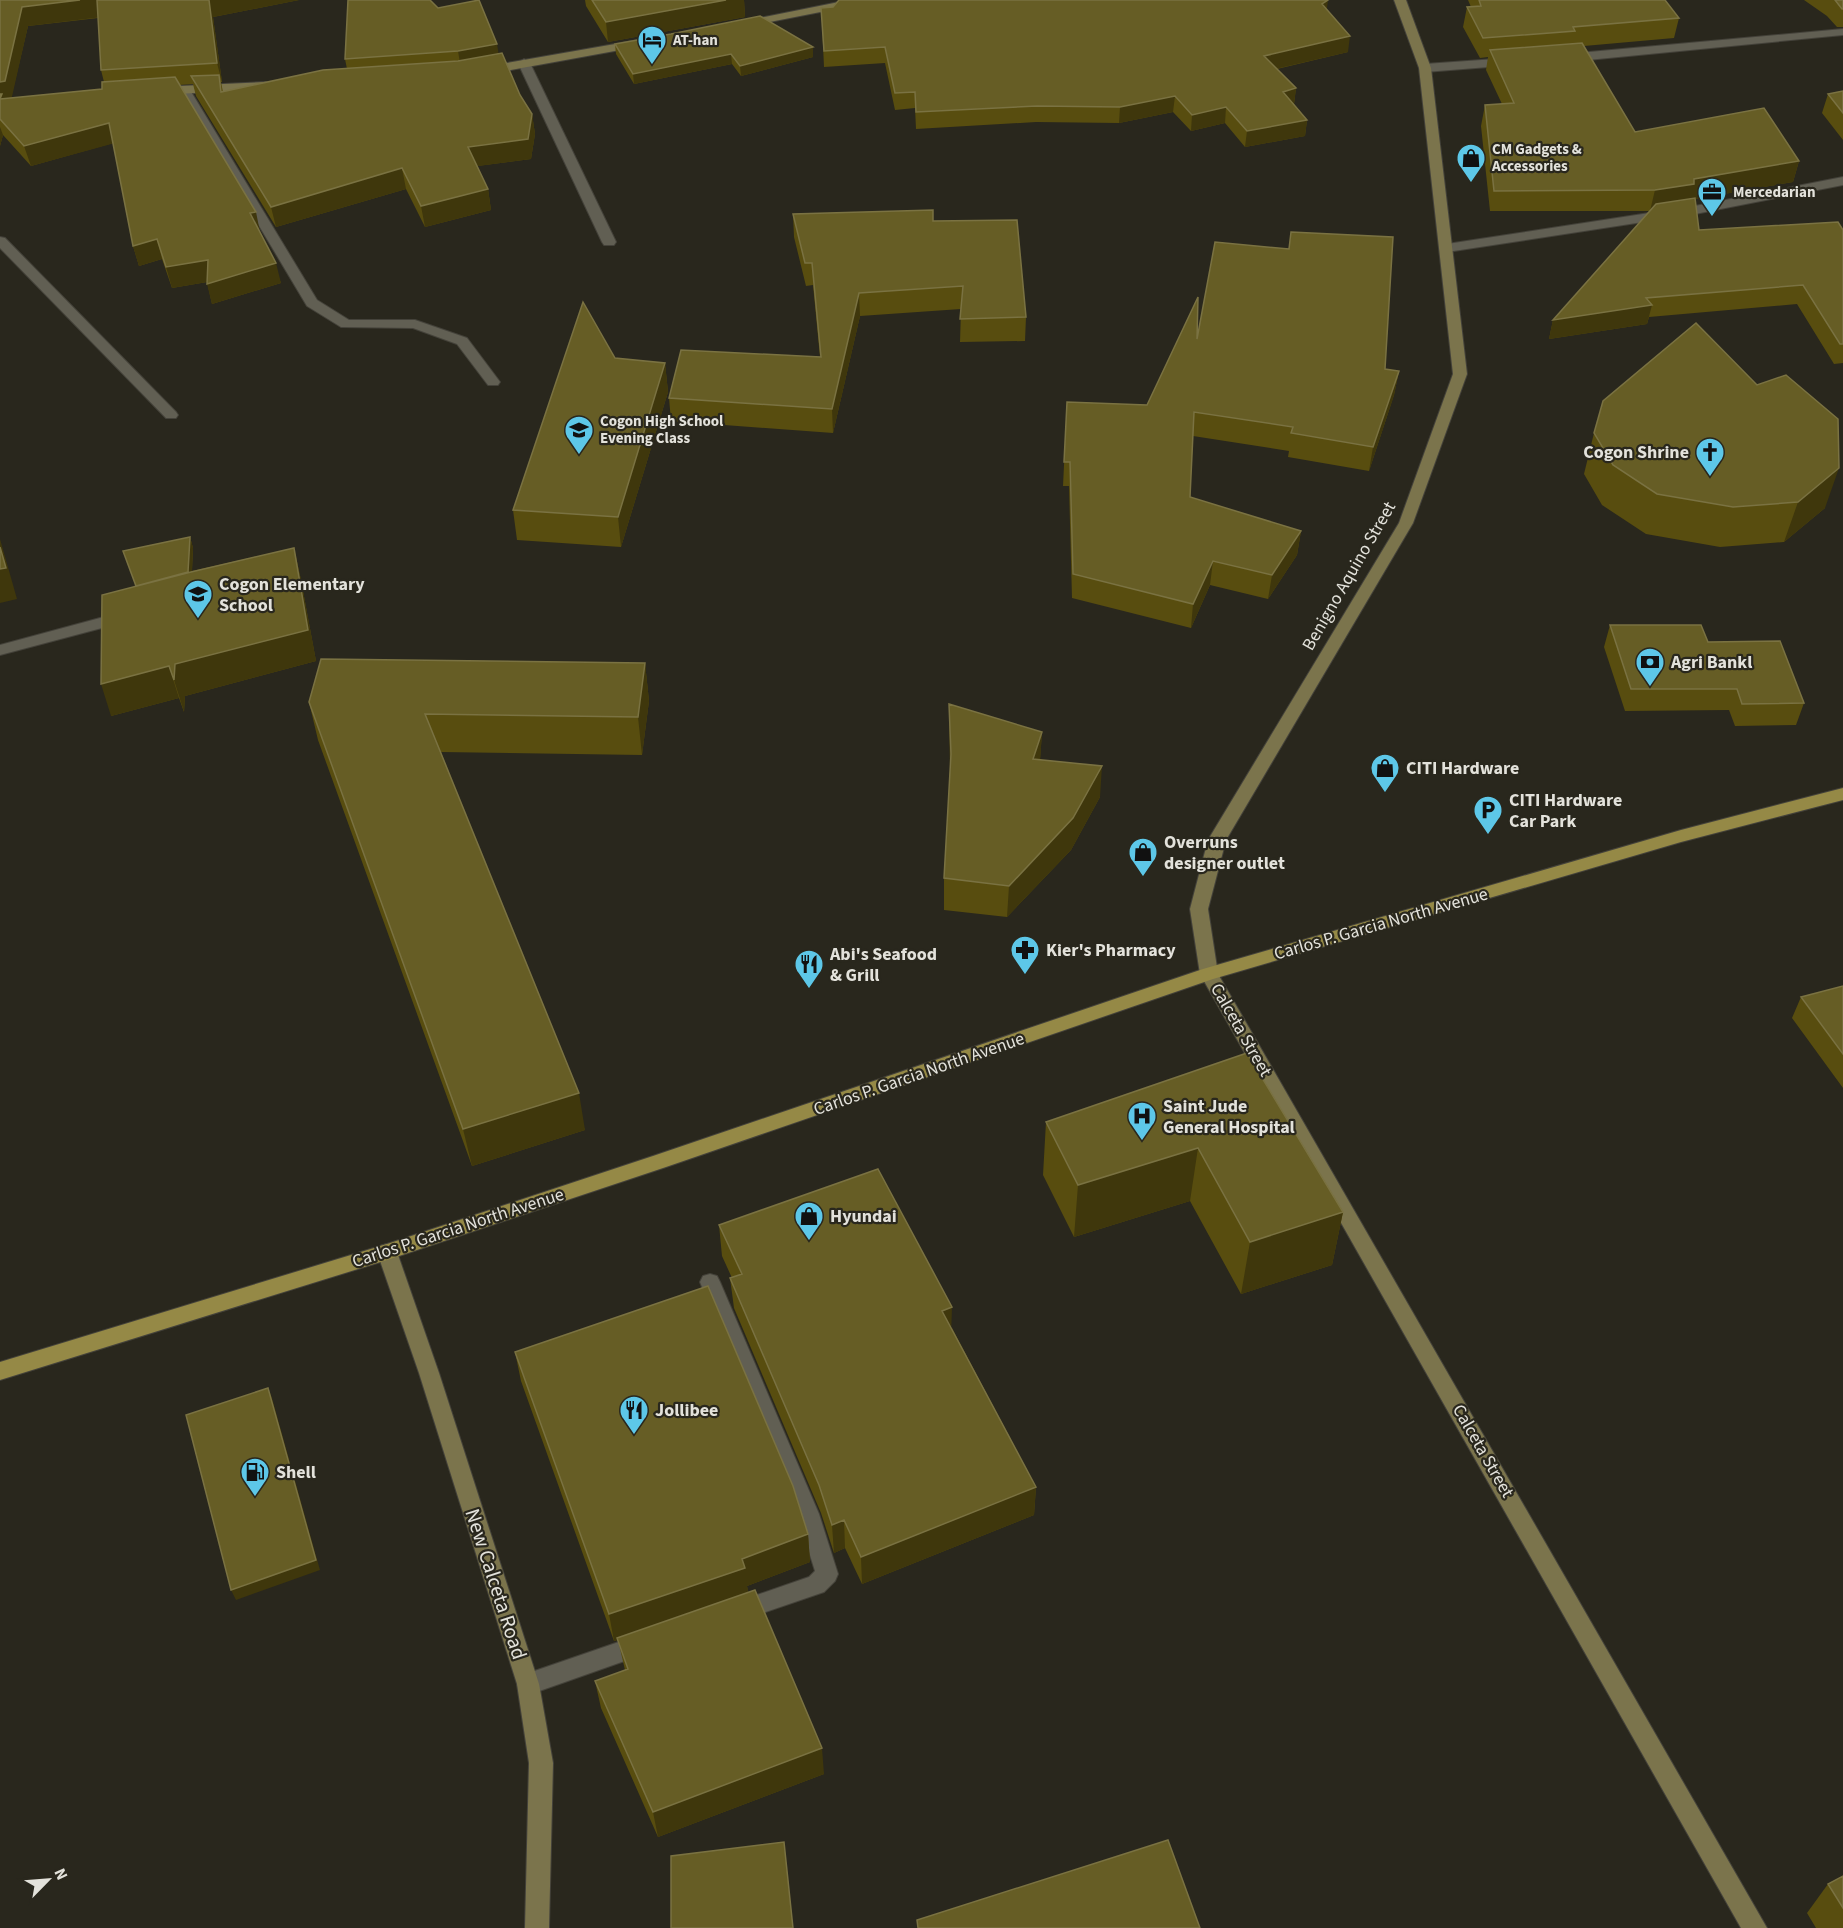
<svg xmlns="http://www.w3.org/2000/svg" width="1843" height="1928" font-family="'Source Sans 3',sans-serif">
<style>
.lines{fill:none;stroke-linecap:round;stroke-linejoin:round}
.lane-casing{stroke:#44423a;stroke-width:2}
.street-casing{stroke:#44423a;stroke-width:2}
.secondary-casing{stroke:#44423a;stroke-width:2}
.primary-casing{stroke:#44423a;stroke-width:2}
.lane{fill:#615f53;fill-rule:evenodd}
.street{fill:#615f53;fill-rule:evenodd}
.secondary{fill:#7b744c;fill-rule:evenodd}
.primary{fill:#958946;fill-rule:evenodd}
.wall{fill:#584d0f;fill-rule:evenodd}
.shaded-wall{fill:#3f370c}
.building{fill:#665d25;stroke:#7a7242;stroke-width:1.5}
.labels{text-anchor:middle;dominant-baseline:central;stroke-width:4.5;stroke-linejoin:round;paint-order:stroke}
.far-poi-label{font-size:15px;font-weight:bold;fill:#e3e2db;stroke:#29271d;text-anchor:start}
.poi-label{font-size:18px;font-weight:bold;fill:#e3e2db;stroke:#29271d;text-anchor:start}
.street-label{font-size:18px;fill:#e3e2db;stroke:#29271d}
.near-street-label{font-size:21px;fill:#e3e2db;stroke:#29271d}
</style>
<rect width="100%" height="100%" fill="#29271d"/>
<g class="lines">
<g class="lane-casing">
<path id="lane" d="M 524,59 L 530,63 L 616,242 L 614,245 L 604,245 L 602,242 L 518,63 Z
M 184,86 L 190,90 L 317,300 L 349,320 L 415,320 L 467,338 L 500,382 L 498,385 L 488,385 L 457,344 L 413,328 L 341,327 L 307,306 L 178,90 Z
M 0,237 L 5,238 L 176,412 L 178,415 L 176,418 L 166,418 L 0,248 Z
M 126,611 L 134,616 L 132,620 L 0,655 L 0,645 Z
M 710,1274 L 717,1276 L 720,1282 L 819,1514 L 838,1574 L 835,1581 L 824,1592 L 739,1621 L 731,1618 L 728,1611 L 731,1604 L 809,1577 L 815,1571 L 797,1514 L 700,1282 L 703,1276 Z
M 642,1634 L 650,1638 L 653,1645 L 650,1652 L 528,1695 L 520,1692 L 517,1684 L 520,1676 Z"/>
</g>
<g class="street-casing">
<path id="street" d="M 1843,29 L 1843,35 L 1567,62 L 1561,58 L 1567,54 Z
M 1510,58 L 1516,62 L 1514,65 L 1425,72 L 1419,68 L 1425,64 Z
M 1843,177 L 1843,185 L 1695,214 L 1447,252 L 1440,248 L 1447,244 L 1695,206 Z"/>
</g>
<g class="secondary-casing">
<path id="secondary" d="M 849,0 L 872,0 L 866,3 L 744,27 L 738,24 L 744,21 Z
M 1394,0 L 1406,0 L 1431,68 L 1467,374 L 1413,523 L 1226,840 L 1208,909 L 1218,974 L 1767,1928 L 1741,1928 L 1200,974 L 1190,909 L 1208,840 L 1399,523 L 1453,374 L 1419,68 Z
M 638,40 L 644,44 L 642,46 L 484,75 L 478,71 L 484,67 Z
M 266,82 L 272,86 L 270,89 L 158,95 L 152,91 L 158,87 Z
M 387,1244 L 394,1246 L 397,1252 L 439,1373 L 539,1684 L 553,1763 L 549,1928 L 525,1928 L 529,1763 L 517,1684 L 419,1373 L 377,1252 L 380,1246 Z"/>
</g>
<g class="primary-casing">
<path id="primary" d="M 1843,788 L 1843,800 L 1681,842 L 1213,979 L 666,1167 L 387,1260 L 0,1380 L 0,1362 L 387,1244 L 653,1156 L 1203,969 L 1681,830 Z"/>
</g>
<use href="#lane" class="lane"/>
<use href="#street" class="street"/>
<use href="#secondary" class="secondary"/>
<use href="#primary" class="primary"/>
</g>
<path class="wall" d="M 0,0 L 299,0 L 213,17 L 222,82 L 221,82 L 223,92 L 347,69 L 345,59 L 438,8 L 499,54 L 520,95 L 532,114 L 535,134 L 531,159 L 477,166 L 488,189 L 491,210 L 425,227 L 406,189 L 276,227 L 196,96 L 193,84 L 179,85 L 260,232 L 281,283 L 212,304 L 207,282 L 172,288 L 162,259 L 139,266 L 133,246 L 113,143 L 31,166 L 3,135 L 0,146 ZM 98,18 L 101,70 L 104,82 L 102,89 L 11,98 L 28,26 Z
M 585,0 L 744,0 L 745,17 L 608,42 L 586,6 Z
M 1468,0 L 1665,0 L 1679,18 L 1674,38 L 1584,46 L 1635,132 L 1799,161 L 1793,182 L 1695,199 L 1699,230 L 1843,230 L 1843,363 L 1834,364 L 1797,304 L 1649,317 L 1647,324 L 1549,339 L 1553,320 L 1650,211 L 1490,211 L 1481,126 L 1485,105 L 1502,104 L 1486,70 L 1488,57 L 1480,58 L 1463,27 L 1467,7 L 1471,7 Z
M 1804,0 L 1843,0 L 1843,27 L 1837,27 L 1827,16 Z
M 833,7 L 1326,10 L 1348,52 L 1277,69 L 1296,88 L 1294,104 L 1307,120 L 1305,136 L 1245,147 L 1225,123 L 1191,131 L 1173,112 L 1119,123 L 1036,122 L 916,129 L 915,108 L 895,110 L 885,63 L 824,67 L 822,24 Z
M 615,44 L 813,47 L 813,57 L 741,76 L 732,64 L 634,84 L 616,54 Z
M 1843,91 L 1843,140 L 1822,113 L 1828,94 Z
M 793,214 L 933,221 L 1026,317 L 1025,341 L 960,342 L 961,309 L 860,316 L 833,433 L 671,421 L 669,398 L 820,357 L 813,285 L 806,286 L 794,237 Z
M 1197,339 L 1399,371 L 1394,395 L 1369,471 L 1288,457 L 1289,451 L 1193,436 L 1190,497 L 1301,531 L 1297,555 L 1268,599 L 1210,585 L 1191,628 L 1072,598 L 1069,486 L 1063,486 L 1067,402 L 1147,405 Z
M 615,358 L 665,363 L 668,392 L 621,547 L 517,540 L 513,510 Z
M 1594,433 L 1825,508 L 1784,542 L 1720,547 L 1646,534 L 1602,505 L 1584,474 Z
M 190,537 L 193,548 L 192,571 L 294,548 L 301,580 L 316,661 L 185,696 L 184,712 L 179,698 L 111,716 L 136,586 L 123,551 Z
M 1610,625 L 1708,642 L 1804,703 L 1796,725 L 1735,726 L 1729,710 L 1625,711 L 1604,647 Z
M 645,663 L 649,701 L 642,755 L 441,752 L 585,1130 L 472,1166 L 318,740 L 309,702 Z
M 949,704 L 1042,732 L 1040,759 L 1100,797 L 1071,850 L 1007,917 L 944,910 L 944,878 L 950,770 Z
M 1843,986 L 1843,1088 L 1792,1018 L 1801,997 Z
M 1247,1053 L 1343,1212 L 1332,1265 L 1241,1294 L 1190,1201 L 1074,1237 L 1043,1175 L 1046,1122 Z
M 719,1225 L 952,1328 L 1036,1487 L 1034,1515 L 862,1584 L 845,1548 L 834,1553 L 821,1513 L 734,1308 L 730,1278 L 732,1278 L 722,1256 Z
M 515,1352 L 808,1534 L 810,1562 L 747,1586 L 748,1592 L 824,1774 L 658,1837 L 601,1708 L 595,1681 L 625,1670 L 618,1640 L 614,1641 L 521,1381 Z
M 1843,1876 L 1843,1928 L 1816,1928 L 1807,1913 L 1828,1884 Z"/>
<path class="shaded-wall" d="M 80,0 L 98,0 L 102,17 L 28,26 L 11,101 L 0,102 L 0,82 L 22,7 Z
M 209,0 L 299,0 L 213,17 L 222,82 L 217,63 Z
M 726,0 L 744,0 L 745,17 L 608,42 L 606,22 Z
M 1328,0 L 1326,16 L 1322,4 Z
M 1350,36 L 1348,52 L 1262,72 L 1264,56 Z
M 497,44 L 500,62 L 461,69 L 458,51 Z
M 813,47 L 813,57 L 741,76 L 740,66 Z
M 731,54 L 732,64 L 634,84 L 633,74 Z
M 1296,88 L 1294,104 L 1283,92 Z
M 1175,96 L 1173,112 L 1119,123 L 1120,107 Z
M 1226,107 L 1225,123 L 1191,131 L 1192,115 Z
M 532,114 L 535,134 L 531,159 L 471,167 L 468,147 Z
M 1307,120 L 1305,136 L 1245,147 L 1247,131 Z
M 109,123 L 115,143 L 31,166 L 24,146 Z
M 0,127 L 3,135 L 0,146 Z
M 1799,161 L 1793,182 L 1690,200 L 1650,211 L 1655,190 L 1694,179 Z
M 402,168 L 406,189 L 276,227 L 271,207 Z
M 488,189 L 491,210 L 425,227 L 421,206 Z
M 256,212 L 260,232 L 250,213 Z
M 157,239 L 162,259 L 139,266 L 133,246 Z
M 208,260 L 213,281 L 172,288 L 166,267 Z
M 276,263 L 281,283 L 212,304 L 207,284 Z
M 859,293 L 860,316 L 833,433 L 832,409 Z
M 1652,305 L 1647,324 L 1549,339 L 1553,320 Z
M 665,363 L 668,392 L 621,547 L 618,517 Z
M 1399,371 L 1394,395 L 1369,471 L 1373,447 Z
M 1839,468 L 1825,508 L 1784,542 L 1798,502 Z
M 1301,531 L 1297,555 L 1268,599 L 1272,575 Z
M 190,537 L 193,548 L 191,591 L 188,580 Z
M 0,539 L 17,599 L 0,603 Z
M 294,548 L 301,580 L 316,661 L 185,696 L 184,712 L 174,680 L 175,664 Z
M 1213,561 L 1210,585 L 1191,628 L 1193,604 Z
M 645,663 L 649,701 L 642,755 L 638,717 Z
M 169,666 L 179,698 L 111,716 L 101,684 Z
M 1042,732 L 1040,763 L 1033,759 Z
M 1102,766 L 1100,797 L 1071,850 L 1007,917 L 1009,886 Z
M 579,1093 L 585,1130 L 472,1166 L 463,1129 Z
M 1198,1148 L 1190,1201 L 1074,1237 L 1078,1185 Z
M 1343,1212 L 1332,1265 L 1241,1294 L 1250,1242 Z
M 952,1307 L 951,1337 L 942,1311 Z
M 268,1388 L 272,1398 L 320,1570 L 236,1600 L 231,1590 Z
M 1036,1487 L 1034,1515 L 862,1584 L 861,1557 Z
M 844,1520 L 845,1548 L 834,1553 L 832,1525 Z
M 808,1534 L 810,1562 L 747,1586 L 749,1595 L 614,1641 L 609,1614 L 742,1559 Z
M 822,1748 L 824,1774 L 658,1837 L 653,1812 Z"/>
<path class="building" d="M 0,0 L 80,0 L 22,7 L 5,81 L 0,82 Z
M 97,0 L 209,0 L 217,63 L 101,70 Z
M 348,0 L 430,0 L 438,8 L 479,0 L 497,44 L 458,51 L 345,59 Z
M 592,0 L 726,0 L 606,22 Z
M 839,0 L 1328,0 L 1322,4 L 1350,36 L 1264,56 L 1296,88 L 1283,92 L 1307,120 L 1247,131 L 1226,107 L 1192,115 L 1175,96 L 1120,107 L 1037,106 L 916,112 L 915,92 L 895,93 L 885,47 L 824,51 L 821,8 L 833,7 Z
M 1479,0 L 1665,0 L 1679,18 L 1573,27 L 1575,31 L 1483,38 L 1467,7 L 1481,6 Z
M 1835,0 L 1843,0 L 1843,9 L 1842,9 Z
M 760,16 L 813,47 L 740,66 L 731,54 L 633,74 L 615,44 L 671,34 Z
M 1582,43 L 1635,132 L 1764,108 L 1799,161 L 1694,179 L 1694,184 L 1655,190 L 1494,191 L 1485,105 L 1514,103 L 1490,50 Z
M 502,53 L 520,95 L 532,114 L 528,139 L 468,147 L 488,189 L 421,206 L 402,168 L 271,207 L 191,76 L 219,75 L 221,92 L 323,70 L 458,61 Z
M 175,77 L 256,212 L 250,213 L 276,263 L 207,284 L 208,260 L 166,267 L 157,239 L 133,246 L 109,123 L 24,146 L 0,119 L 0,94 L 2,94 L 0,99 L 102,89 L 102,82 Z
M 1843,91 L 1843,113 L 1828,94 Z
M 1695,198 L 1699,230 L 1838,222 L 1843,230 L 1843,344 L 1840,344 L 1803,285 L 1646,298 L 1652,305 L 1553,320 L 1656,204 Z
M 933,210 L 933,221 L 1017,220 L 1026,317 L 960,319 L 963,286 L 859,293 L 832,409 L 669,398 L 681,350 L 821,357 L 812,263 L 805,263 L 793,214 Z
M 1291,232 L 1393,237 L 1385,369 L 1399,371 L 1373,447 L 1291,433 L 1293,427 L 1194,412 L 1190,497 L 1301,531 L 1272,575 L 1213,561 L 1193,604 L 1073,574 L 1070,462 L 1064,462 L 1067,402 L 1147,405 L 1198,297 L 1197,339 L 1215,242 L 1289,249 Z
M 583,302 L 615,358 L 665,363 L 618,517 L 513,510 Z
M 1696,323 L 1757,385 L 1786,375 L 1838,419 L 1839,468 L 1798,502 L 1733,507 L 1657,494 L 1613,465 L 1594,433 L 1603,401 Z
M 190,537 L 188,572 L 136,586 L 123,551 Z
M 0,547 L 6,568 L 0,569 Z
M 294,548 L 308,630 L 175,664 L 174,680 L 169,666 L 101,684 L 102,595 L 191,572 Z
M 1610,625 L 1701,625 L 1708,642 L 1780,641 L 1804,703 L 1742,704 L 1737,689 L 1631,689 Z
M 321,659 L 645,663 L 638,717 L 425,714 L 579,1093 L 463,1129 L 309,702 Z
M 949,704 L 1042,732 L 1033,759 L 1102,766 L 1073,818 L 1009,886 L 944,878 L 951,754 Z
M 1843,986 L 1843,1054 L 1801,997 Z
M 1247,1053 L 1343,1212 L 1250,1242 L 1198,1148 L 1078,1185 L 1046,1122 Z
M 878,1169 L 952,1307 L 942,1311 L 1036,1487 L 861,1557 L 844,1520 L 832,1525 L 819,1485 L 730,1278 L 742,1274 L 719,1225 Z
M 708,1286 L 793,1486 L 808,1534 L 742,1559 L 745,1568 L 609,1614 L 515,1352 Z
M 268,1388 L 316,1560 L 231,1590 L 186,1415 Z
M 755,1590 L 822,1748 L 653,1812 L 595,1681 L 628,1669 L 617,1638 Z
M 1168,1840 L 1200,1928 L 918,1928 L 917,1920 Z
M 784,1842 L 793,1928 L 671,1928 L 671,1856 Z
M 1843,1876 L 1843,1908 L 1828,1884 Z"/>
<defs>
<g id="hotel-pin" transform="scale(1.5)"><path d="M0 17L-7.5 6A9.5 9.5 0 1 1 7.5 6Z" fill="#5dc7e8" stroke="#29271d"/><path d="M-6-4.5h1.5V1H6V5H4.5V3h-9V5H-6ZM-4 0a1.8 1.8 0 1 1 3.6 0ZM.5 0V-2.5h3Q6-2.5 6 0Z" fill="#111"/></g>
<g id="shop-pin" transform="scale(1.5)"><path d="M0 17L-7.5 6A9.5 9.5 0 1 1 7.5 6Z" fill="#5dc7e8" stroke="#29271d"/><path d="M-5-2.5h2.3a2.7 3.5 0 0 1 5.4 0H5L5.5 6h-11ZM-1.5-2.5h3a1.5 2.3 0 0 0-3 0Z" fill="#111"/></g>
<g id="office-pin" transform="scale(1.5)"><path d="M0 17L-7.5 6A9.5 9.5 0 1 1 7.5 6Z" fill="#5dc7e8" stroke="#29271d"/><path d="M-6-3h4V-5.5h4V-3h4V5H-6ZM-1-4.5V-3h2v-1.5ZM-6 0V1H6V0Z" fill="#111"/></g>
<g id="school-pin" transform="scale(1.5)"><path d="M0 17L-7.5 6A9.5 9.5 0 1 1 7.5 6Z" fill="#5dc7e8" stroke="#29271d"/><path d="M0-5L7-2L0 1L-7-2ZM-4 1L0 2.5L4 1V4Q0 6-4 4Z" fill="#111"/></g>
<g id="church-pin" transform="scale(1.5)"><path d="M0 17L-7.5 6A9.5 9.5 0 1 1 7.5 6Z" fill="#5dc7e8" stroke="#29271d"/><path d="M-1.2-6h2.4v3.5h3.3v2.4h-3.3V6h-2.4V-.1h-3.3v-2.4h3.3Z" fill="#111"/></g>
<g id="bank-pin" transform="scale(1.5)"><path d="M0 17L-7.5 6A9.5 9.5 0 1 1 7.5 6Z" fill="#5dc7e8" stroke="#29271d"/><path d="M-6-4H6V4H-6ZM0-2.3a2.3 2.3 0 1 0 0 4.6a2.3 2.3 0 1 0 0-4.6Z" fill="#111"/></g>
<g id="parking-pin" transform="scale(1.5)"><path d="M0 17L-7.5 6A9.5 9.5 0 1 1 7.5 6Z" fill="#5dc7e8" stroke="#29271d"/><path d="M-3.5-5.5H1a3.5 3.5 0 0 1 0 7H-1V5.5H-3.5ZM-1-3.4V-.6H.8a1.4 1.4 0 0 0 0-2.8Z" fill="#111"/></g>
<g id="pharmacy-pin" transform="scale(1.5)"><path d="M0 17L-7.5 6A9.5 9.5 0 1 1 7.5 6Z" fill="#5dc7e8" stroke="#29271d"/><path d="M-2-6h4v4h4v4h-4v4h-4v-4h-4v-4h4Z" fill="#111"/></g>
<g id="restaurant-pin" transform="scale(1.5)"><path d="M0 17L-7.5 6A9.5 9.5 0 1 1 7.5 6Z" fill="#5dc7e8" stroke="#29271d"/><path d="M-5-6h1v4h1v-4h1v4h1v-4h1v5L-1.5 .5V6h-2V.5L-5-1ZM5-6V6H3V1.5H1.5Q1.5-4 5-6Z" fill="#111"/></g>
<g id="hospital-pin" transform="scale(1.5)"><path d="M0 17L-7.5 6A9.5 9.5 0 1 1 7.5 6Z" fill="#5dc7e8" stroke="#29271d"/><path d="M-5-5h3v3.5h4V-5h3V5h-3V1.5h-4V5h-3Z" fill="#111"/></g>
<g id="fuel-pin" transform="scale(1.5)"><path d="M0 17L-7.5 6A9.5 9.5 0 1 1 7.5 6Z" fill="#5dc7e8" stroke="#29271d"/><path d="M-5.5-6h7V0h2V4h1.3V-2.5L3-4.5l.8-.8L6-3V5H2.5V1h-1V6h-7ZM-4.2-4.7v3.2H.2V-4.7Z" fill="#111"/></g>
</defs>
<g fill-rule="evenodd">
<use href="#hotel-pin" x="652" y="40"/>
<use href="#shop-pin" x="1471" y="158"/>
<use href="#office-pin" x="1712" y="192"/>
<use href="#school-pin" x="579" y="430"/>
<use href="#church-pin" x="1710" y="452"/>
<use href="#school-pin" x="198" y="594"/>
<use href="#bank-pin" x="1650" y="662"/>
<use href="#shop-pin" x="1385" y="768"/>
<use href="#parking-pin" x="1488" y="810"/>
<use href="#shop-pin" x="1143" y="852"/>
<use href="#pharmacy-pin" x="1025" y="950"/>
<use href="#restaurant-pin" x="809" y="964"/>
<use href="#hospital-pin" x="1142" y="1116"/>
<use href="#shop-pin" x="809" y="1216"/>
<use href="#restaurant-pin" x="634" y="1410"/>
<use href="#fuel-pin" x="255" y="1472"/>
</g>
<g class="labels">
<g class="far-poi-label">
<text x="673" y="40">AT-han</text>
<text x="1492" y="149">CM Gadgets &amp;<tspan x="1492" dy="17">Accessories</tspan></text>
<text x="1733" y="192">Mercedarian</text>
<text x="600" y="421">Cogon High School<tspan x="600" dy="17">Evening Class</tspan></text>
</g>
<g class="poi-label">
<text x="1689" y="452" text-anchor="end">Cogon Shrine</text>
<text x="219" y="584">Cogon Elementary<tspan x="219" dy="21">School</tspan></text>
<text x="1671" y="662">Agri Bankl</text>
<text x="1406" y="768">CITI Hardware</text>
<text x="1509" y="800">CITI Hardware<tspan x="1509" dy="21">Car Park</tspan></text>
<text x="1164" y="842">Overruns<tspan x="1164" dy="21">designer outlet</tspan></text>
<text x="1046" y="950">Kier's Pharmacy</text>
<text x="830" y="954">Abi's Seafood<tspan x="830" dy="21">&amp; Grill</tspan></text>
<text x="1163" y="1106">Saint Jude<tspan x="1163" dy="21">General Hospital</tspan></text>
<text x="830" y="1216">Hyundai</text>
<text x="655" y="1410">Jollibee</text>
<text x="276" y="1472">Shell</text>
</g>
<g class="street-label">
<text transform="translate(1349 576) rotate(-60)">Benigno Aquino Street</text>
<text transform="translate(1381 924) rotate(-16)">Carlos P. Garcia North Avenue</text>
<text transform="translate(1241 1030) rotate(60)">Calceta Street</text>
<text transform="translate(919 1074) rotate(-19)">Carlos P. Garcia North Avenue</text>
<text transform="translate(458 1228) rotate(-18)">Carlos P. Garcia North Avenue</text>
<text transform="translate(1483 1451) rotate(60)">Calceta Street</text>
</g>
<g class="near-street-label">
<text transform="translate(496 1584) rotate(72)">New Calceta Road</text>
</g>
</g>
<g transform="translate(48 1880) rotate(65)" stroke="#29271d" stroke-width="4.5" paint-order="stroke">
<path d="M0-4.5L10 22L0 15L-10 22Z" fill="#e3e2db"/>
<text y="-9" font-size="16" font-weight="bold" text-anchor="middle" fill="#e3e2db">N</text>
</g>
</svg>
